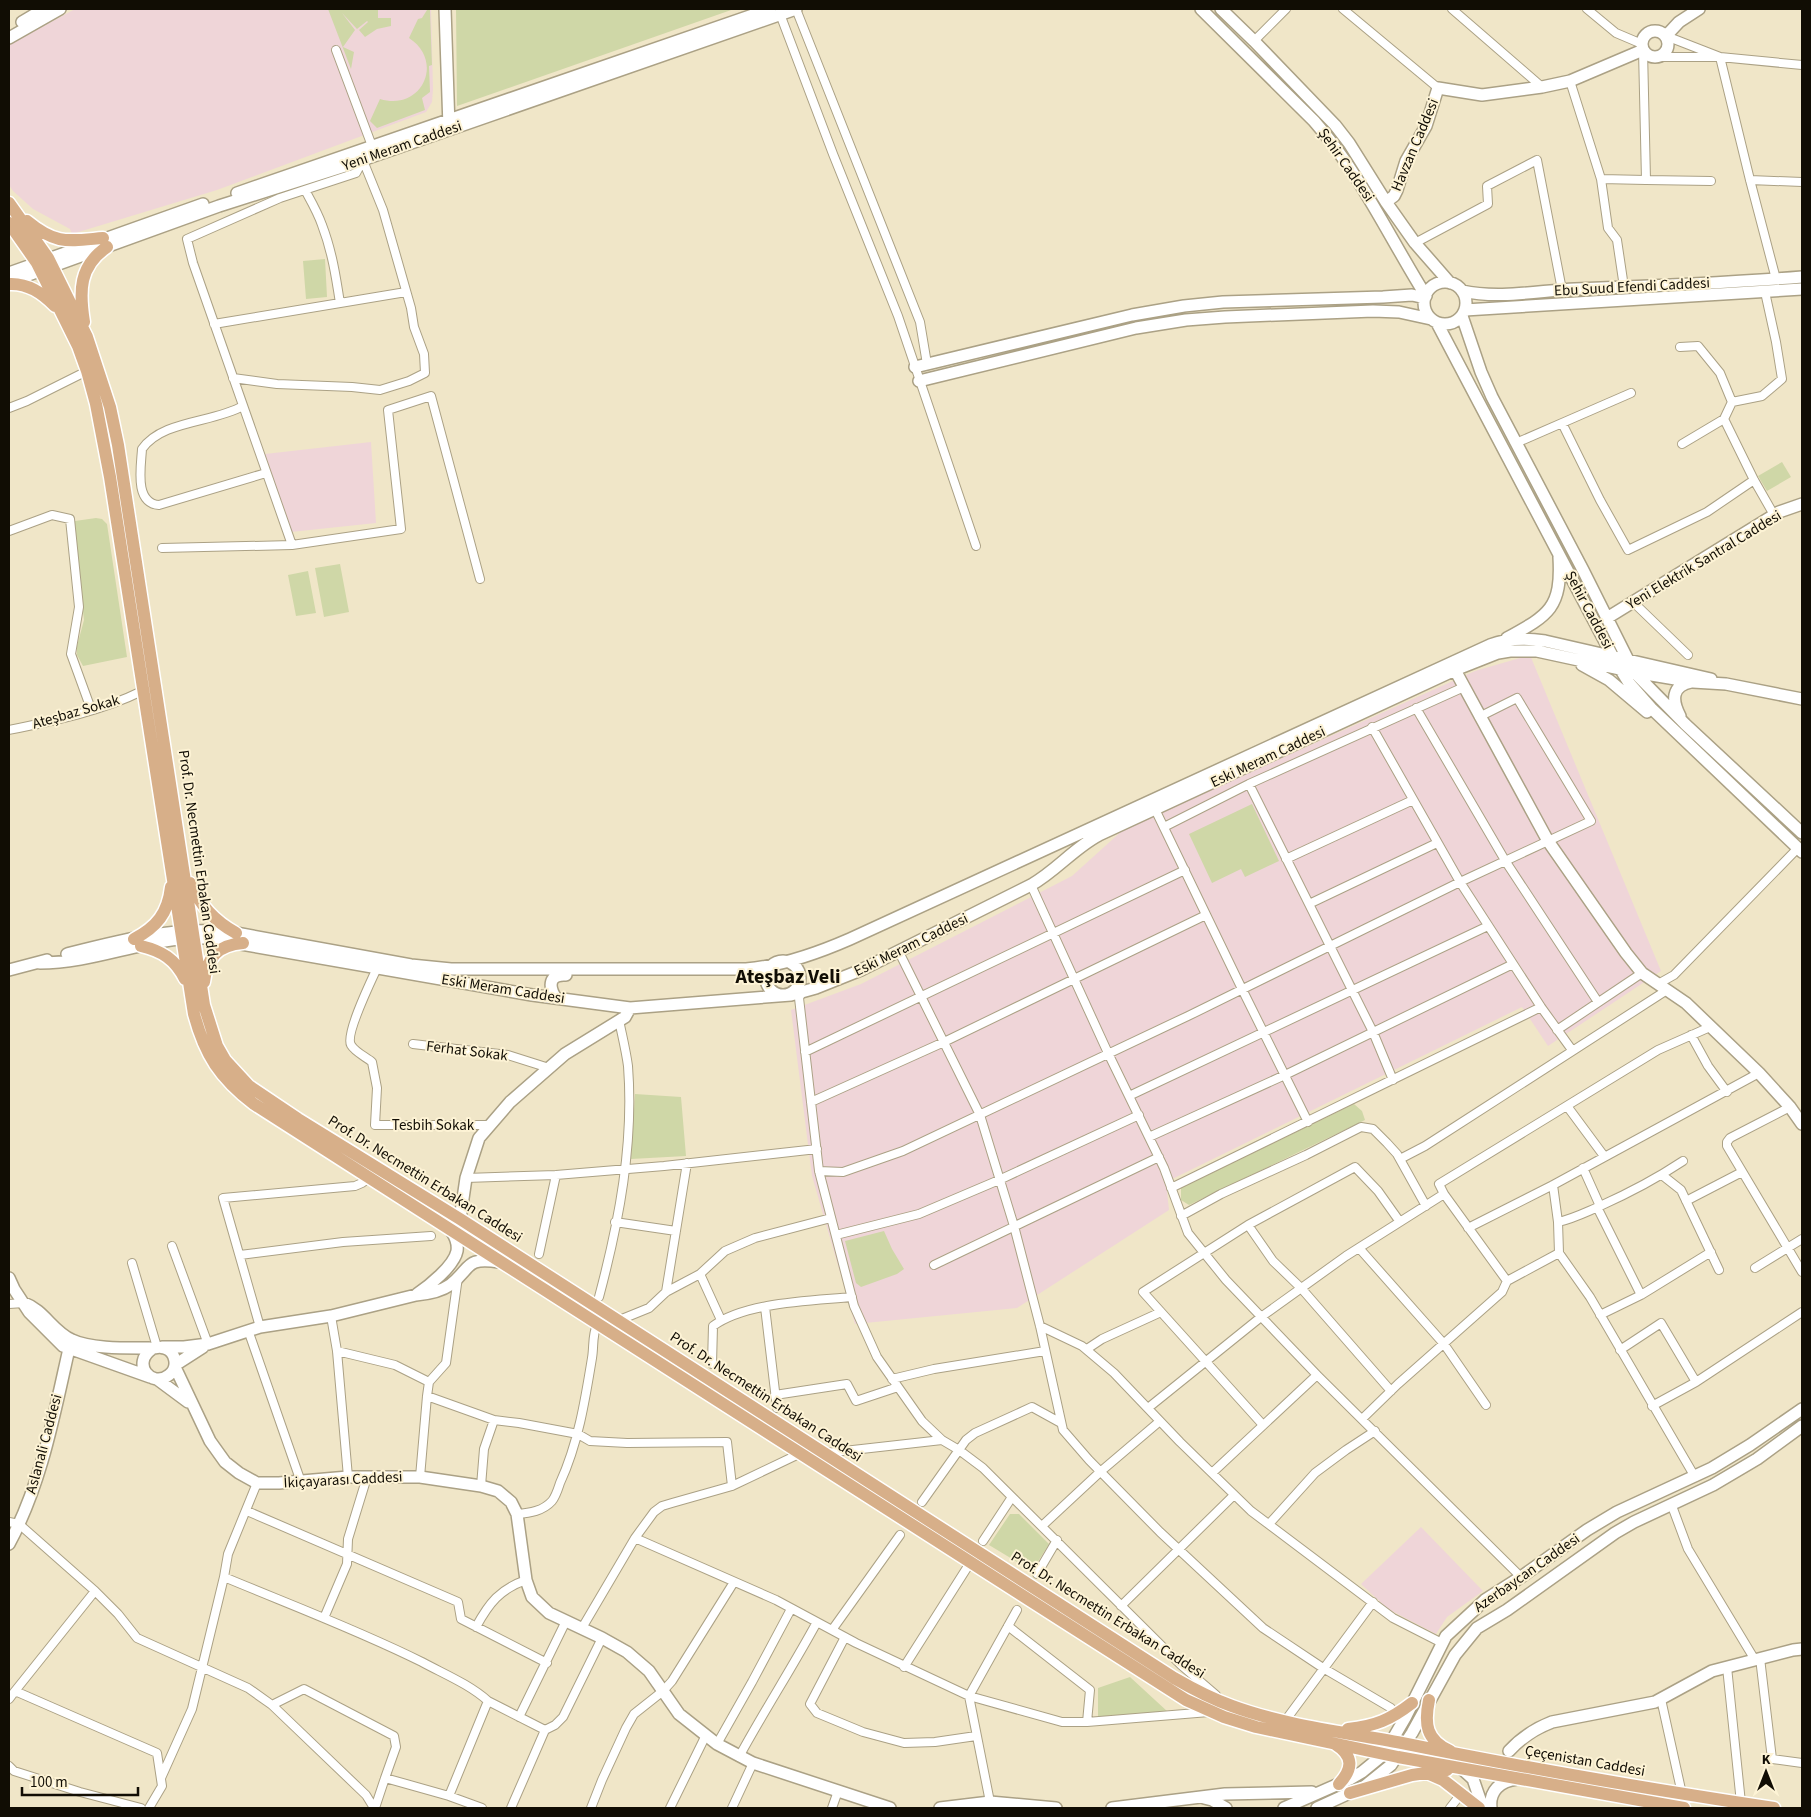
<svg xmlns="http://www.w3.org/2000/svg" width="1811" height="1817" font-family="'Source Sans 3',sans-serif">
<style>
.industrial{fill:#efd5d8}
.green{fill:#cfd7a7}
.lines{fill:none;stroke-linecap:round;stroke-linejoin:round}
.street-casing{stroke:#aba185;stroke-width:10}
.secondary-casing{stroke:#aba185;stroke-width:14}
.primary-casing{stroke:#fff;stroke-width:15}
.street{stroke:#fff;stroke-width:8}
.secondary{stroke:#fff;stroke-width:11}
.primary{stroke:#d7af89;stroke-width:12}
.labels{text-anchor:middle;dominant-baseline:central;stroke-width:4;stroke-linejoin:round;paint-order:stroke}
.street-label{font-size:15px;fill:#110d04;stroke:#fdf3d5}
.district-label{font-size:20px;font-weight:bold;fill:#110d04;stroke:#fdf3d5}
</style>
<rect width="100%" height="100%" fill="#f0e6c8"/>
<path class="industrial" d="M 75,9 L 431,9 L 433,89 L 432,102 L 426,112 L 217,190 L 72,234 L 70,229 L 33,209 L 13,191 L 9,185 L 9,45 Z
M 371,442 L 376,523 L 291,532 L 265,454 Z
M 1530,655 L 1661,971 L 1548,1046 L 1522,1007 L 1166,1182 L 1169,1210 L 1017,1308 L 855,1324 L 812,1176 L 791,1010 L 861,984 L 1072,876 L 1124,829 L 1475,671 Z
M 1421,1527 L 1483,1591 L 1447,1617 L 1436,1634 L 1388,1609 L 1361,1584 Z"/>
<path class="green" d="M 328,9 L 378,9 L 378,18 L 391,18 L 391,26 L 377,29 L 365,37 L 359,30 L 368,22 L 367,21 L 357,29 L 342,13 L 355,30 L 343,47 L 354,52 L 351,69 Z
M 456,9 L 734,9 L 457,106 Z
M 427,10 L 430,10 L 432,65 L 429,66 L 430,92 L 422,98 L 425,110 L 377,128 L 370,121 L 380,99 C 422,112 445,61 409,38 L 418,19 L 422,18 Z
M 325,259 L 327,297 L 306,299 L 303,261 Z
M 1782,462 L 1791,477 L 1767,491 L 1758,476 Z
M 96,518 L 102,519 L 107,524 L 127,657 L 83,666 L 77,655 L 77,646 L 84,620 L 73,525 L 75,521 Z
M 340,564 L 349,612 L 324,617 L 315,568 Z
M 308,571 L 316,613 L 296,616 L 288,575 Z
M 1252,804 L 1279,861 L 1245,877 L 1241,869 L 1212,883 L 1189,834 Z
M 635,1094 L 681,1097 L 686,1156 L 631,1159 Z
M 1354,1104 L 1362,1111 L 1365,1120 L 1189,1205 L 1181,1200 L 1181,1188 Z
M 884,1231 L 892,1249 L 904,1269 L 897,1274 L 861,1287 L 856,1283 L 845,1241 Z
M 1010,1514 L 1019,1514 L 1049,1544 L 1032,1571 L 989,1545 Z
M 1130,1677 L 1168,1712 L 1098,1717 L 1098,1688 Z"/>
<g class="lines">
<g class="street-casing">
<path id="street" d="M 796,9 L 920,322 L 927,364
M 1343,9 L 1438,88
M 1452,9 L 1542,87
M 1587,9 L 1616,33 L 1642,44
M 780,14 L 833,154 L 898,316 L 976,546
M 1666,36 L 1720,57 L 1802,65
M 1254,41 L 1286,9
M 336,50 L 372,146
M 1657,57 L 1716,57
M 1720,57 L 1750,180 L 1776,279
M 1570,81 L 1601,179 L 1608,228 L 1617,240 L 1624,287
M 1601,179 L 1646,180 L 1643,50
M 1646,180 L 1711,181
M 1750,180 L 1802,182
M 305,190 C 311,201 318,213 322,225 C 332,251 336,277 340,303
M 1415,243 L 1488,204 L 1487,186 L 1537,160 L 1562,290
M 214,324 L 406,292
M 1680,347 L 1698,346 L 1720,373 L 1732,402
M 233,378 L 277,384 L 352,387 L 380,390 L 409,381 L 425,373 L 424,354 L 414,327 L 411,308 L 383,210 L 362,158
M 243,406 C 213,423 162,420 142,449 C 141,467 134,503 159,505 L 266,473
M 9,408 L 27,401 L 87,371
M 1724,419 L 1754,480 L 1774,515
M 1562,423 L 1631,393
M 1516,443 L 1562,423 L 1600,500 L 1628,550 L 1707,512 L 1754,480
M 1682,444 L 1724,419 L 1732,402 L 1762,396 L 1782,379 L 1776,342 L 1765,292
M 9,531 L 52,515 L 70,519 L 79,607 L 71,654 L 91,709
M 292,545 L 193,263 L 187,239 L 280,198 L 356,173 L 363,160
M 162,548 L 292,545 L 401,529 L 388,410 L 431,396 L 480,579
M 1633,602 L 1688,655
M 1416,708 L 1506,862 L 1598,1002
M 1372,727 L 1460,882 L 1541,1007 L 1572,1050
M 9,730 C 53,721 102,711 142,691
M 1249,784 L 1373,1032 L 1393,1080
M 1153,805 L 1242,989 L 1308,1122
M 1164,827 L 1249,784 L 1464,687
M 1286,859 L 1413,800
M 1031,885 L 1108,1053 L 1164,1168 L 1188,1233 L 1226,1280 L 1317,1375 L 1521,1577
M 1309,904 L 1437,843
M 899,952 L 980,1115 L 1014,1226 L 1040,1326 L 1063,1430 L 1089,1460 L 1160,1532 L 1263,1628 L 1323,1668 L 1391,1708
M 377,968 C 371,981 345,1035 351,1045 C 355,1052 366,1057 372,1062 L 377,1088 L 375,1125 L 491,1125
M 1658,984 L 1674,975 L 1798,848
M 802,992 L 799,998 L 819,1171 L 854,1306 L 877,1357 L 922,1421 L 942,1440 L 959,1450 L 983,1468 L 1181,1665 L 1216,1695
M 1557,1030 L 1642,973
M 1691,1035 L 1708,1066 L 1727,1092
M 413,1044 L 508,1055 L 549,1068
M 805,1052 L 1185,870
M 1129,1096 L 1488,926
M 811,1102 L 944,1042 L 1206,915
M 1567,1106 L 1604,1156
M 1790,1107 L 1730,1138 L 1727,1142 L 1727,1146 L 1802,1272
M 1149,1137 L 1285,1075 L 1513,964
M 1400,1159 L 1425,1146 L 1667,990
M 1583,1168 L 1600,1206
M 819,1171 L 843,1172 L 903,1151 L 1188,1016 L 1460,882 L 1591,821 L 1517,698 L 1479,717
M 1662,1175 L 1681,1190 L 1719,1270
M 466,1178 L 556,1175 L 664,1166 L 817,1149
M 1553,1185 L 1558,1222 L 1559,1253 L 1590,1297 L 1695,1477
M 1171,1188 L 1541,1007
M 1686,1201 L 1742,1172
M 1597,1207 L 1641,1295
M 1181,1216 L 1221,1194 L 1306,1155 L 1361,1127 L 1373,1129 L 1387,1143 L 1397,1154 L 1426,1206
M 615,1222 L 676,1231
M 1558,1222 C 1572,1219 1584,1213 1598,1207 C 1627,1194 1656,1179 1683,1161
M 1248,1225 L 1273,1261 L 1301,1288 L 1391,1391
M 1468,1228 L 1553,1185 L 1759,1073
M 836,1235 L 919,1214 L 999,1180 L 1139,1115
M 172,1246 L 208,1344
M 1359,1248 L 1444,1344 L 1486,1405
M 539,1254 L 556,1175
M 240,1255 L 343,1242 L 431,1236
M 132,1263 L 157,1347
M 934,1265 L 1159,1157
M 1755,1268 L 1802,1239
M 1507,1281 L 1559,1253
M 666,1292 L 687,1163
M 599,1297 C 619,1222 634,1144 628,1066 C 626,1051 622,1035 619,1020
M 9,1304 L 24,1303
M 765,1307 L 777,1408
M 1600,1315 L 1641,1295 L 1711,1252
M 331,1316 L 337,1351 L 348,1477
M 721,1320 L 700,1274 L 725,1251 L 755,1238 L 831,1218
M 617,1321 L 649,1308 L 666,1292 L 700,1274
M 1040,1326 L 1082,1346 L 1114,1373 L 1180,1442 L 1251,1511 L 1393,1618 L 1442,1643
M 260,1327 L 223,1198 L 355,1186 L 362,1183 L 369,1178
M 248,1330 L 301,1482
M 1087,1349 L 1102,1339 L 1161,1312
M 1620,1350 L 1661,1323 L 1696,1382 L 1652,1406
M 337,1351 L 395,1365 L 429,1382 L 427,1396 L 420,1477
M 712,1364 L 713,1326 C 746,1302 811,1301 852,1297
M 892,1379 L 934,1369 L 1045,1351
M 429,1382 L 446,1363 L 458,1277
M 1696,1382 L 1802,1312
M 775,1395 L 847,1384 L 856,1401 L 898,1387
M 427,1396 L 494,1420 L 519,1423 L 578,1434 L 590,1441 L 627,1443 L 727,1442 L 732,1486
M 1148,1408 L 1261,1317 L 1346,1256 L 1444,1194
M 1362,1419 L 1398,1384 L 1502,1292 L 1507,1281 L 1444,1194 L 1439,1184 L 1658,1050 L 1710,1027
M 1263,1425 L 1143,1292 L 1248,1225 L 1355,1167 L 1378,1191 L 1400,1222
M 826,1453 L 942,1440
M 1212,1473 L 1317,1375
M 481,1486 L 484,1449 L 494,1420
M 922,1502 L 966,1440 L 975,1433 L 1032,1407 L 1061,1423
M 1672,1506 L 1688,1549 L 1755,1660
M 247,1511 L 458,1602 L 461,1619 L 547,1663
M 517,1514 C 530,1513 543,1511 552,1501 C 556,1496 558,1489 560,1483 C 578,1444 585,1401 592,1358 C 594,1347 592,1335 597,1325
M 9,1522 L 19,1524 L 95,1591 L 118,1614 L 137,1638 L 248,1688 L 272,1705 L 366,1795 L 374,1808
M 1269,1524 L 1315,1473 L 1346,1450 L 1375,1431
M 1042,1526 L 1100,1472 L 1160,1421
M 635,1538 L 776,1600 L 856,1643 L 969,1696 L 1062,1722 L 1087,1722 L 1209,1712
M 983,1541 L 1012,1497
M 1037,1574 L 1057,1540
M 224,1577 L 228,1554 L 257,1483
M 95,1591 L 15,1691 L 157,1753 L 162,1786 L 149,1808
M 1121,1606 L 1234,1495
M 324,1618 L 347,1564 L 348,1539 L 367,1477
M 1008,1626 L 1090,1690 L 1087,1722
M 476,1627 C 489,1603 500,1589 526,1580
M 582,1628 L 635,1538 L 654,1512 L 662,1506 L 672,1503 L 732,1486 L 799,1454
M 832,1630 L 900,1535
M 845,1637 L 810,1704 L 817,1713 L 863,1732 L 904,1743 L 935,1742 L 976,1736
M 1760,1658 L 1772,1759 L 1802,1763
M 904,1667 L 970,1563
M 1727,1667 L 1741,1803
M 9,1699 L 15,1691
M 1661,1699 L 1682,1794
M 488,1701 L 545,1730
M 272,1705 L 304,1689 L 394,1736 L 396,1747 L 385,1778
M 519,1717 L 566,1621
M 1285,1721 L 1373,1602
M 717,1744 L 752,1682 L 791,1609
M 739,1757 C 764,1711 792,1668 817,1622
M 9,1766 L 14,1771 L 80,1792 L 141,1808
M 161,1778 L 192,1709 L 224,1577 C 291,1605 358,1630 422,1662 C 444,1674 469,1684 488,1701 L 449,1796 L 385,1778 L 375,1808
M 449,1796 L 482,1808
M 990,1802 L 969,1696 L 1017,1610
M 511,1808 L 545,1730 L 555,1725 L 563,1717 L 602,1638
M 591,1808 L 602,1780 L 626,1728 L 634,1714 L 663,1691 L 672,1681 L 734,1582
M 670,1808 L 706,1735
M 732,1808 L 753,1763
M 832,1808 L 838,1791
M 1450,1808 L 1461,1794"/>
</g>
<g class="secondary-casing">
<path id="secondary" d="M 445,9 L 449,127
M 1201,9 L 1314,121 C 1360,173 1389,237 1426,296
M 1221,9 L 1254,41 L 1335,125 L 1349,143 L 1386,202 L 1415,243 L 1450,283
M 22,22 L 44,9
M1642 44a13 13 0 1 1 26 0a13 13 0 1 1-26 0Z
M 1666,36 L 1679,22 L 1699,9
M 9,38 L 60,9
M 237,193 L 770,9
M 1386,202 L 1394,196 L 1397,190 L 1406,161 L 1426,126 L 1438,88 L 1482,95 L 1542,87 L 1570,81 L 1643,50
M 9,273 L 203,204
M 9,282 L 219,206 L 348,165 L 796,9
M1424 303a21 21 0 1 1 42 0a21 21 0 1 1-42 0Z
M 1462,291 C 1499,299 1537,291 1575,289 C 1651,286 1727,283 1802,277
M 1465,310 L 1802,289
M 1462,316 L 1481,372 L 1492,397 L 1583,570 L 1634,672 L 1685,724 L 1802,833
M 1437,323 L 1613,657 L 1629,683 L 1651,708 L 1802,852
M 915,367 L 1132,315 L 1184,306 L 1223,302 L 1383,297 L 1412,295 L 1425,298
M 919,381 L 1136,328 L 1186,320 L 1225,317 L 1373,311 L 1399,312 L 1431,319
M 1607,618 L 1779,512 L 1802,504
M 1507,638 C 1549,615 1562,608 1559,557
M 1582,665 L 1609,680 L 1647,712
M 1455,670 L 1548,841 L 1626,953 L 1642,973 L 1686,1003 L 1759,1073 L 1790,1107 L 1802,1124
M 1680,716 C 1672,701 1671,686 1691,682
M 67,954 C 122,940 179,925 236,933 L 411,965 L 451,969 L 746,969 C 781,966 818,953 850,939 L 1490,645 C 1508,638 1525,638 1545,641 L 1711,679
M766 978a17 17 0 1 1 34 0a17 17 0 1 1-34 0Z
M 40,963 C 96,963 150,936 206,938 L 532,995 L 630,1008 L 791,995 L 816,988 L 861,970 L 1031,885 C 1056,871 1074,848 1099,835 L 1455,670 L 1498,653 L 1510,651 L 1537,651 L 1634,672 L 1693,682 L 1726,684 L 1802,699
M 9,970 L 47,960
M 556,998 C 548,986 549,974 566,975
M 460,1219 L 466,1178 L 479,1138 L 510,1102 L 565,1054 L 625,1017 L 630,1008
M 9,1278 L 14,1289 L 29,1312 L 63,1346 L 150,1377
M 417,1294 C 429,1286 454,1266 457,1251 C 458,1244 456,1238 452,1232
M 24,1303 C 44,1310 53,1332 72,1340 C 90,1349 128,1348 149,1348 C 154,1349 158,1346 164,1348 C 176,1351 179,1368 169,1375 C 151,1389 131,1363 152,1349
M 162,1347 L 184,1347 L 208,1344 L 260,1327 L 331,1316 L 416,1295 C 427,1294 440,1292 450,1285 C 472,1268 464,1257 499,1262
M 175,1365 L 203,1347
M 175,1367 L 210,1441 L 225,1462 L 239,1473 L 257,1483 L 279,1483 L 348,1477 L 420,1477 L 481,1486 L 498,1491 L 511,1502 L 517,1514 L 526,1580 L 532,1597 L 549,1613 L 602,1638 L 627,1652 L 649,1671 L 679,1714 L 717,1744 L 753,1763 L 890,1808
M 157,1379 L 188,1402
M 9,1544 C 43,1481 55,1409 71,1340
M 1509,1751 C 1522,1737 1534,1729 1552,1722 L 1655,1702 L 1712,1671 L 1793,1650 L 1802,1649
M 1462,1769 L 1473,1779 L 1483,1808
M 1204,1798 L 1212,1800 L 1226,1808
M 940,1808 L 990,1802 L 1056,1808
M 1112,1808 L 1225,1794 L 1312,1792
M 1284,1808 L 1350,1779 L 1362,1772 L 1384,1754 L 1405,1718 L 1446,1636 L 1485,1600 L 1521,1577 L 1587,1530 L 1617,1512 L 1712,1468 L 1750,1445 L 1802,1409
M 1317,1808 L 1365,1786 L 1391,1765 L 1412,1733 L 1455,1655 L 1477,1628 L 1507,1610 L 1615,1533 L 1634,1522 L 1713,1485 L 1757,1459 L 1802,1426
M 1491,1808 C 1489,1791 1500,1781 1517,1779"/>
</g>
<g class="primary-casing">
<path id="primary" d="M 9,203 L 48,258 L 87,337 L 110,407 L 118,445 L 204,1005 L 217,1046 L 225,1060 L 249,1086 L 298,1119 L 460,1219 L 1174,1678 C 1193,1689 1212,1699 1232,1706 C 1286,1726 1345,1732 1402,1743 C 1525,1768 1649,1789 1774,1808
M 27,221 C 56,245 68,241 103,238
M 9,223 L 37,263 L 78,346 L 87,371 L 96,404 L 110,477 L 194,1014 C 205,1055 220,1078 254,1104 L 1186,1700 L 1224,1717 L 1256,1727 L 1398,1757 L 1684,1808
M 9,284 C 28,283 42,293 55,306
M 84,322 C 79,291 79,266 107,247
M 190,883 C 201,906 214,921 236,933
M 134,939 C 157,927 168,913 171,887
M 141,946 C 162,951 175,959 185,979
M 204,982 C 207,957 218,945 243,943
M 1429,1700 C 1424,1724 1426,1740 1450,1751
M 1348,1729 C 1375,1726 1390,1720 1412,1703
M 1335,1744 C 1354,1756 1353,1769 1339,1784
M 1427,1773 L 1443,1780 L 1479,1808
M 1350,1793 L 1412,1775 L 1447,1770"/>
</g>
<use href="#street" class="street"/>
<use href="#secondary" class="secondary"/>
<use href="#primary" class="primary"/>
</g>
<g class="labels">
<g class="street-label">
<text transform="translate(1415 145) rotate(-67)">Havzan Caddesi</text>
<text transform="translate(402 146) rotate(-19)">Yeni Meram Caddesi</text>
<text transform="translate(1346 165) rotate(55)">Şehir Caddesi</text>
<text transform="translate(1632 287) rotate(-3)">Ebu Suud Efendi Caddesi</text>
<text transform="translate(1704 560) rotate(-31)">Yeni Elektrik Santral Caddesi</text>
<text transform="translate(1589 610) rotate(62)">Şehir Caddesi</text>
<text transform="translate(76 712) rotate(-16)">Ateşbaz Sokak</text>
<text transform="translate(1268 757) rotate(-25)">Eski Meram Caddesi</text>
<text transform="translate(199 862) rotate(82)">Prof. Dr. Necmettin Erbakan Caddesi</text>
<text transform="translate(911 945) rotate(-26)">Eski Meram Caddesi</text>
<text transform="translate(503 989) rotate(9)">Eski Meram Caddesi</text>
<text transform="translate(467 1051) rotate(7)">Ferhat Sokak</text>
<text x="433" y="1125">Tesbih Sokak</text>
<text transform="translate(425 1179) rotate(32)">Prof. Dr. Necmettin Erbakan Caddesi</text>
<text transform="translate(766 1397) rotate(33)">Prof. Dr. Necmettin Erbakan Caddesi</text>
<text transform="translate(44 1444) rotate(-75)">Aslanali Caddesi</text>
<text transform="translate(343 1480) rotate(-3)">İkiçayarası Caddesi</text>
<text transform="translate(1527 1573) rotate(-35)">Azerbaycan Caddesi</text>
<text transform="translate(1108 1615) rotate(32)">Prof. Dr. Necmettin Erbakan Caddesi</text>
<text transform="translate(1585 1761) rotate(10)">Çeçenistan Caddesi</text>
</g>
<g class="district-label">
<text x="788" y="977">Ateşbaz Veli</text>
</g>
</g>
<rect width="1811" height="1817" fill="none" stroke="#110d04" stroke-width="20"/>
<g transform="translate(1766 1772)" stroke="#fdf3d5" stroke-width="4" paint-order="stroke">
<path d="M0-4L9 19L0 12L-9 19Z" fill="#110d04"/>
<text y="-8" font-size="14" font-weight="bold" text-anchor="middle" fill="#110d04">K</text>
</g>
<path d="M22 1787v8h116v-8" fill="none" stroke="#110d04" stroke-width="2.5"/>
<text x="30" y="1787" font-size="15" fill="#110d04" stroke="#fdf3d5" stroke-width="4" paint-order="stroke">100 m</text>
</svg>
